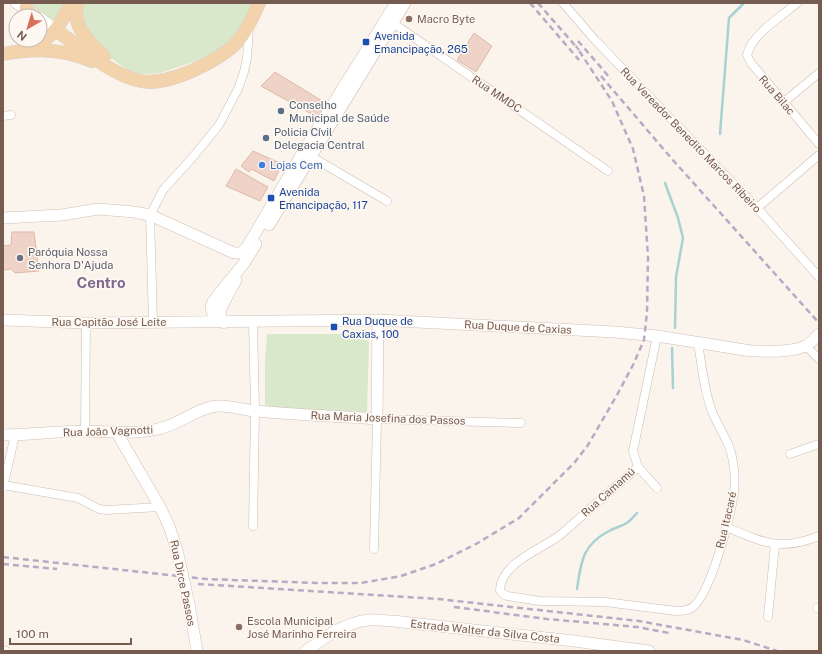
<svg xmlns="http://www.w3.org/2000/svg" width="822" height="654" font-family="'Public Sans',sans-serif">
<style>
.green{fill:#d9e8cb}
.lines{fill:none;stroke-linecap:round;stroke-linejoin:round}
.stream{stroke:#a8d1d4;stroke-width:2.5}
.building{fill:#eed3c6;stroke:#dfb9a7}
.street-casing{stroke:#cdbcb2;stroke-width:9}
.secondary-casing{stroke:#d2beb2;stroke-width:12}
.primary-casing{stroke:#d8d1ce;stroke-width:14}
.street{stroke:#fff;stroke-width:8}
.secondary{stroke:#fff;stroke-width:11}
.primary{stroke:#f3d3ab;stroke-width:13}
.rail{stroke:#b7aac5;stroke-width:2.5;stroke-dasharray:6 4;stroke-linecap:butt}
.secondary-bridge-casing{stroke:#d2beb2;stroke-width:12;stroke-linecap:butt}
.secondary-bridge{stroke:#fff;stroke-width:11}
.education-dot{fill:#8d6e63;stroke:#fef8f2;stroke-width:1.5}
.transit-dot{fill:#1a4fb4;stroke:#fef8f2;stroke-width:1.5}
.service-dot{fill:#5c6f8a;stroke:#fef8f2;stroke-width:1.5}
.shop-dot{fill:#3f7fe0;stroke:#fef8f2;stroke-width:1.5}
.worship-dot{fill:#6b7280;stroke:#fef8f2;stroke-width:1.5}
.labels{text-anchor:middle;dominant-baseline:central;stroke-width:3;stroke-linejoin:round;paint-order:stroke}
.education-label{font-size:11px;fill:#785e54;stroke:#fef8f2;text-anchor:start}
.transit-label{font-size:11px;fill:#164399;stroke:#fef8f2;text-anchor:start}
.street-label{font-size:11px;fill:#755b50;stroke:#fef8f2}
.service-label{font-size:11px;fill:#4e5e75;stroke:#fef8f2;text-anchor:start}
.shop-label{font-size:11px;fill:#366cbe;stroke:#fef8f2;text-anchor:start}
.worship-label{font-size:11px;fill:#5b616d;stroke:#fef8f2;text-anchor:start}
.district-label{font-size:15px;font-weight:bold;fill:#806890;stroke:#fef8f2}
</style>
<rect width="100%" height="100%" fill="#fbf4ec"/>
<path class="green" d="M 19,3 L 67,3 L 57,27 Z
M 79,3 L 255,3 L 244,29 L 216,53 L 190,63 L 160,73 L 148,74 L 135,73 L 128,70 L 112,59 L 87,32 Z
M 267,334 L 356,334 L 365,337 L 369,343 L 367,414 L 265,408 L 265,362 Z"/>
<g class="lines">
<path class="stream" d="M 720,134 L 729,18 L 744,3
M 665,183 L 678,218 L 683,238 L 676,277 L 675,328
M 672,348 L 673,388
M 577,589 C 581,562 582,545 609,531 C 623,524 625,527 637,513"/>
</g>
<path class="building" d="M 474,33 L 492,46 L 476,72 L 457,60 Z
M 275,72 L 327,104 L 319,118 L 261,86 Z
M 253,151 L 282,164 L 274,181 L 251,169 L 249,172 L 241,166 Z
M 236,169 L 268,187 L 260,201 L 226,186 Z
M 12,232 L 34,232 L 39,271 L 15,273 L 11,269 L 3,270 L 3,246 L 11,245 Z"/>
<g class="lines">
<g class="street-casing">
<path id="street" d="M 563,3 L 595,40 L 757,208 L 819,277
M 797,3 C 781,17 752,34 747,55 L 751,63 L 819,144
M 390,21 L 608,171
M 784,102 L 819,73
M 3,116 L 11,115
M 307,154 L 387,201
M 757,208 L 819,155
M 153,322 L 150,215 L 163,190 L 192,158 L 219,125 L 238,89 L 244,72 L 247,58 L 249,29
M 657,336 L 633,451 L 638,467 L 657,488
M 806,346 L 819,359
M 85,431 L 86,323
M 790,454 L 819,444
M 638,467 L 559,536 C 541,549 501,563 500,590 L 502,593 L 507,596 L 540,601 L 605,602 L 676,611 C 682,611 689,611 694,606 C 711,591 731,516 734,492 C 735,482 735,472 733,462 C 731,444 720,430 713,414 C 704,392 702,366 698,343
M 3,485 L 78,498 L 99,509 L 106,510 L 160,507
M 3,487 L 15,435
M 253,526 L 255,411 L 253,322
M 726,527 C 763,542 779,552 819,536
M 374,549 L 377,419 L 521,423
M 817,608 L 819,608
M 768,617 L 775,544
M 3,650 L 6,651"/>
</g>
<g class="secondary-casing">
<path id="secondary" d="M 16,3 L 33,13
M 40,18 L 56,30
M 3,218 L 62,215 L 98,209 L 134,212 L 150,215 L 234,253 L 241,253 L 247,247 L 303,152 L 396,3
M 269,225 L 405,3
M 213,315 L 211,307 L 213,302 L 222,290 L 245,262 L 256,244
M 3,320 L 86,323 L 378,320 L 615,332 L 657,336 L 751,351 C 766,351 793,353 807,345 C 812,342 815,338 819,334
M 224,323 L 221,317 L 220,310 L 236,280
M 117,433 L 160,507 L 169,526 L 177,550
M 3,435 C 30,435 58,431 85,431 C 109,431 134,435 158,429 C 178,425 197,408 217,406 C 230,405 243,410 256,411 C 296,415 337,416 377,419 L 378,320
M 189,604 L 197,651
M 306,651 C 325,637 344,623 368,620 C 376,619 385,621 393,621 L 574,641 L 649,651"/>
</g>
<g class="primary-casing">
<path id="primary" d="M 77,3 C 72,28 88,40 104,57
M 26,8 L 33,16
M 40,26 L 40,35
M 56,30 C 81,48 111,75 141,81 C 166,87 223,60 239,40 C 248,29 253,16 259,3
M 27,47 C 54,40 59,26 71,3
M 3,54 C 32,48 64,49 92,61"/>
</g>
<use href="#street" class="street"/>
<use href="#secondary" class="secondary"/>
<use href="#primary" class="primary"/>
<path class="rail" d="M 530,3 L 579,60
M 538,3 L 579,50
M 578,41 L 611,79
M 601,76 L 672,159 L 819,323
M 3,557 L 206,579 L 317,583 L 361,583 L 401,576 L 436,564 L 476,544 L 519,518 L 575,462 L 588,445 L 617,395 L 633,365 L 644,340 L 647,312 L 648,257 L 644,196 L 633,149 L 612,101 L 576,46
M 3,564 L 57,569
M 198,584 L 438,599 L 639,621 L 743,640 L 777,651
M 454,607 L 547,619 L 637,627 L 669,633"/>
<g class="secondary-bridge-casing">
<path id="secondary-bridge" d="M 177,550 L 189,604"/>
</g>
<use href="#secondary-bridge" class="secondary-bridge"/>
</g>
<g class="education-dot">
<circle cx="409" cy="19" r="4"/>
<circle cx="239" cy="627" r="4"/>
</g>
<g class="transit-dot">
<rect x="362" y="38" width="8" height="8" rx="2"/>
<rect x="267" y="194" width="8" height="8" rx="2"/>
<rect x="330" y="323" width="8" height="8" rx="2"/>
</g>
<g class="service-dot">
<circle cx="281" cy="111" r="4"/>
<circle cx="266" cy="138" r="4"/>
</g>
<circle class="shop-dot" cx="262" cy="165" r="4"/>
<circle class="worship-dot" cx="20" cy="258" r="4"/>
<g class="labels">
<g class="education-label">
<text x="417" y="19">Macro Byte</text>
<text x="247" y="621">Escola Municipal<tspan x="247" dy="13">José Marinho Ferreira</tspan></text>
</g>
<g class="transit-label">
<text x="374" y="36">Avenida<tspan x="374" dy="13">Emancipação, 265</tspan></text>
<text x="279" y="192">Avenida<tspan x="279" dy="13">Emancipação, 117</tspan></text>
<text x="342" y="321">Rua Duque de<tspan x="342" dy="13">Caxias, 100</tspan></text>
</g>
<g class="street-label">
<text transform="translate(497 94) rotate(34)">Rua MMDC</text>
<text transform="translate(777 95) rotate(49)">Rua Bilac</text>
<text transform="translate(691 140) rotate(46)">Rua Vereador Benedito Marcos Ribeiro</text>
<text x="109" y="322">Rua Capitão José Leite</text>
<text transform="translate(518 327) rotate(3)">Rua Duque de Caxias</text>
<text transform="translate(388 418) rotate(2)">Rua Maria Josefina dos Passos</text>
<text transform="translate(108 431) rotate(-2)">Rua João Vagnotti</text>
<text transform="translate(608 492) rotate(-42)">Rua Camamú</text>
<text transform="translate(726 520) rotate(-77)">Rua Itacaré</text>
<text transform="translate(183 583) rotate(78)">Rua Dirce Passos</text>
<text transform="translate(485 631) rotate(6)">Estrada Walter da Silva Costa</text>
</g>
<g class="service-label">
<text x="289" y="105">Conselho<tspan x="289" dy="13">Municipal de Saúde</tspan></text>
<text x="274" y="132">Policia Cívil<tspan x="274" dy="13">Delegacia Central</tspan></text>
</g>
<g class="shop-label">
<text x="270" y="165">Lojas Cem</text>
</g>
<g class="worship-label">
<text x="28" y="252">Paróquia Nossa<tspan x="28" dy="13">Senhora D'Ajuda</tspan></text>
</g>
<g class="district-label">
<text x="101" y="282">Centro</text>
</g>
</g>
<rect width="822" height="654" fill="none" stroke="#755b50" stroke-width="8"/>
<g transform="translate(28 28) rotate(218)"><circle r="19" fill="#fef8f2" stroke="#c7b9b1"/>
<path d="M0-3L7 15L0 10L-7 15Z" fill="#d9705d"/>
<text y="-6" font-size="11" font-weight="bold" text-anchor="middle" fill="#755b50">N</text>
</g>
<path d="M10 638v6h121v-6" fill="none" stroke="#755b50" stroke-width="2"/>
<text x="16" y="638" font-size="12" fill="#755b50" stroke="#fef8f2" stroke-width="3" paint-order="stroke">100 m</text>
</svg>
